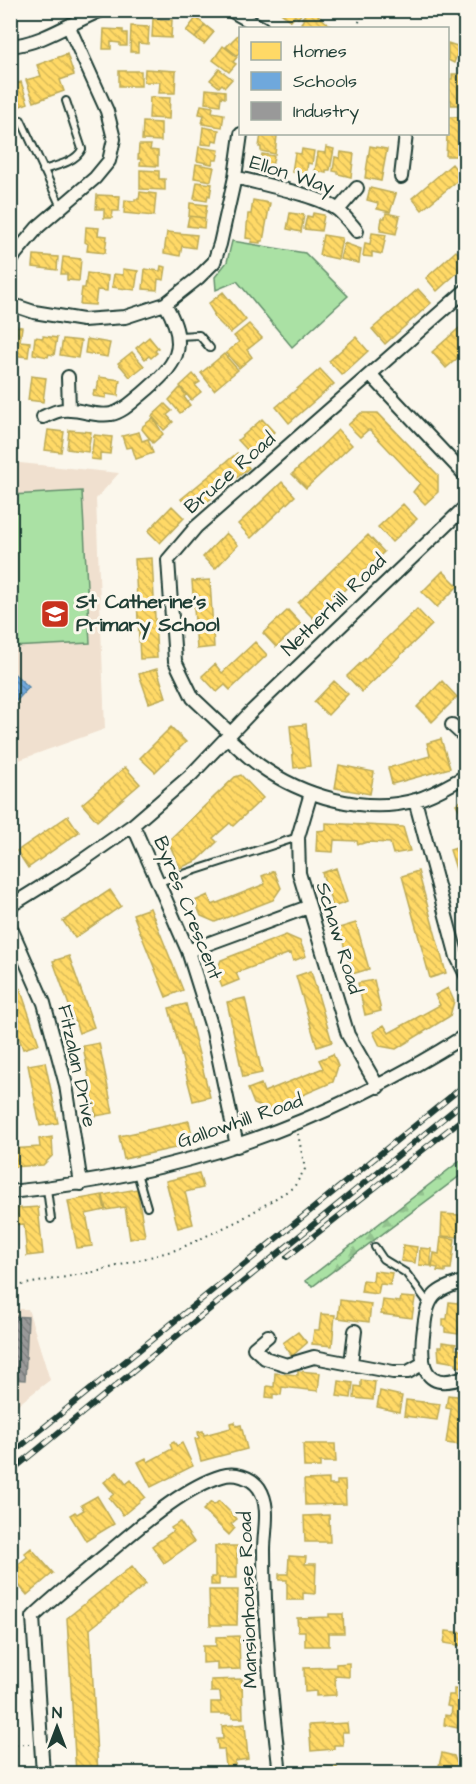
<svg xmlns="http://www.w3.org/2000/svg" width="476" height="1784" font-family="'Architects Daughter',sans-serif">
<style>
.built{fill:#f0e0cf}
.green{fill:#aae1a4;stroke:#648f6c;stroke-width:1.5}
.forest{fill:url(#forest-firs);stroke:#648f6c;stroke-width:1.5}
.homes{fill:url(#homes-back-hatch);stroke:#bcaa57;stroke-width:1.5}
.schools{fill:url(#schools-back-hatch);stroke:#5788aa;stroke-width:1.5}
.industry{fill:url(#industry-back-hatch);stroke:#747d7b;stroke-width:1.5}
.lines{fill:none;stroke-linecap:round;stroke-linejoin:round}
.service-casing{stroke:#1f3d34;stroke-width:10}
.minor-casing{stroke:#1f3d34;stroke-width:16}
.path{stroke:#1f3d34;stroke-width:2;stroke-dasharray:1.5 4.5;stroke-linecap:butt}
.service{stroke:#fbf7ec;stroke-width:6}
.minor{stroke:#fbf7ec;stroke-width:12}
.rail-casing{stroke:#1f3d34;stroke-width:6}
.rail{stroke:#fbf7ec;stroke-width:4;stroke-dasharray:11;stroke-linecap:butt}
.labels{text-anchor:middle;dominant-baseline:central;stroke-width:6;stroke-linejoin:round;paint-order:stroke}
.street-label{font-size:20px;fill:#1f3d34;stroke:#fbf7ec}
.poi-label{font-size:20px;font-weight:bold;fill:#1f3d34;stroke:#fbf7ec;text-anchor:start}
</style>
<defs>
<pattern id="forest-firs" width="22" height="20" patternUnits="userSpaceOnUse" patternTransform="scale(1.5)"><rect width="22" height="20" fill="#aae1a4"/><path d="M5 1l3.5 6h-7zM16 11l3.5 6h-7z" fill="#92c28e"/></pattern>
<pattern id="homes-back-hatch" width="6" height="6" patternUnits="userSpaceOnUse" patternTransform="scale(1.5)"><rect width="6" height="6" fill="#ffd966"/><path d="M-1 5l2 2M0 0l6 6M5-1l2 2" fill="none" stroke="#dabb59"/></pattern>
<pattern id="schools-back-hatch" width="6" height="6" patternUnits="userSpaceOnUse" patternTransform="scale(1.5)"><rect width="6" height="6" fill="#6fa8dc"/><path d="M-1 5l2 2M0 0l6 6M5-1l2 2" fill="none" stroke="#5b8ab3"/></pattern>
<pattern id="industry-back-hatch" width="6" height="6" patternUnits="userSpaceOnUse" patternTransform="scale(1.5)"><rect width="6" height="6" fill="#999"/><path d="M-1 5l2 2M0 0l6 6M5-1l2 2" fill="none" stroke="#7c7e7e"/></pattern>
</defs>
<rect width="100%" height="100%" fill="#fbf7ec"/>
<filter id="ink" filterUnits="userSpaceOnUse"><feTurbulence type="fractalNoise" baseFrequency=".0167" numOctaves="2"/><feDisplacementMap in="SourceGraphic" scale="12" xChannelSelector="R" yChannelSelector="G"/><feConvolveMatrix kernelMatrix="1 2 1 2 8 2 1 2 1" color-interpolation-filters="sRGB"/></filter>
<g filter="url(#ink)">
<path class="built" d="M 10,462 L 119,473 L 96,499 L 105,729 L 11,763 Z
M 11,1309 L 28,1309 L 50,1380 L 11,1410 Z"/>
<path class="green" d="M 232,241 L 305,253 L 348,296 L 292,347 L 237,281 L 216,290 L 215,277 L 227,262 Z
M 82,491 L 90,643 L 11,647 L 11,495 Z"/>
<path class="forest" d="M 465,1157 L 465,1172 L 313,1286 L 305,1281 Z"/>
<path class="homes" d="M 277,10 L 304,10 L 304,11 L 298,18 L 295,16 L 291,21 Z
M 311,10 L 320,10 L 322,12 L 318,16 L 334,28 L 308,28 L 301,23 L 304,19 L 302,18 L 308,11 Z
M 196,18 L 205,25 L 195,38 L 186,31 Z
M 153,19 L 172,20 L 171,38 L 152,37 Z
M 205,25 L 214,32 L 204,44 L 195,38 Z
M 131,26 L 149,27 L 148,44 L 138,43 L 138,52 L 130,52 Z
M 104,29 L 123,30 L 123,33 L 127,33 L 127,46 L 120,46 L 120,43 L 111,42 L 111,49 L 103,49 Z
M 239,34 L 240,36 L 240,52 L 237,55 L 226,47 Z
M 448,43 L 460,47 L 454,63 L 448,60 Z
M 223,46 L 237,57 L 233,62 L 236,64 L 229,72 L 213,60 Z
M 67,54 L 74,75 L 60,80 L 64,91 L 34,102 L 26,80 L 41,76 L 37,65 Z
M 145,69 L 176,71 L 175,93 L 159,93 L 160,82 L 144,82 Z
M 219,69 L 232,79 L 225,87 L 222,84 L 219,87 L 210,80 Z
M 119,71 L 141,71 L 141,86 L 119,86 Z
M 452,74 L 462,74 L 462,105 L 451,105 L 451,100 L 448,100 L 448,79 L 452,79 Z
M 21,82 L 28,103 L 10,110 L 10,86 Z
M 206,89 L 225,91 L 225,98 L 221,97 L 220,105 L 205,103 Z
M 150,97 L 170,98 L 169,119 L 149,118 Z
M 201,105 L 213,107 L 212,112 L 224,114 L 222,127 L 202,124 L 204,115 L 199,114 Z
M 448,117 L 460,117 L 461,156 L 446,156 Z
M 143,122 L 161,123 L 161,141 L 142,140 Z
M 203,127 L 219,130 L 217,141 L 213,140 L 212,145 L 201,144 Z
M 261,134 L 277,136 L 275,154 L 261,151 L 261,147 L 259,147 Z
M 139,145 L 151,145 L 150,150 L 158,151 L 158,166 L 140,165 L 141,159 L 138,159 Z
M 370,146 L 387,149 L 381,181 L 365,178 Z
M 199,147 L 219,150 L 217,160 L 213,160 L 212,164 L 197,161 Z
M 326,147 L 334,149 L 330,170 L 326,170 L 326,173 L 315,171 L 318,152 L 325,153 Z
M 302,149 L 314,151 L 312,164 L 308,163 L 306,174 L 292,172 L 295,153 L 301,154 Z
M 341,152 L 354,154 L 351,177 L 338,174 L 338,172 L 333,171 L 335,157 L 340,158 Z
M 262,154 L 274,156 L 271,173 L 256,171 L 258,159 L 261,159 Z
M 196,164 L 214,167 L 211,181 L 194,178 Z
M 452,164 L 462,177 L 422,210 L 412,198 Z
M 140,170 L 159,171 L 159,179 L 165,179 L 165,190 L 140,189 Z
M 197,182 L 212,184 L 210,196 L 208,195 L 207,201 L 194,199 Z
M 370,188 L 396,194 L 390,212 L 377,209 L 378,203 L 367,200 Z
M 140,192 L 156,194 L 154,216 L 124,213 L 125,200 L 135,201 L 135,199 L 139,199 Z
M 97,195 L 120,196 L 119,211 L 113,211 L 112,218 L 104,218 L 104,209 L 96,209 Z
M 253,200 L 270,203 L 263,241 L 260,241 L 260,243 L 251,242 L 252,239 L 246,238 L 248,214 L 251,214 Z
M 190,203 L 207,205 L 205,218 L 189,216 Z
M 290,213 L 304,215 L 301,232 L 287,229 Z
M 313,213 L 324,215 L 321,231 L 304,229 L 307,216 L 312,217 Z
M 386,213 L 400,216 L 396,234 L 380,231 L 382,218 L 385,218 Z
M 189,216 L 205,218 L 204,228 L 187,226 Z
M 86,227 L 99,228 L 98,235 L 107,236 L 105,253 L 87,251 L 88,244 L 85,242 Z
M 167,232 L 197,235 L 195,248 L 182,246 L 180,256 L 164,253 Z
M 372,233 L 386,235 L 382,254 L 372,252 L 372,257 L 363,256 L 365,243 L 370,244 Z
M 323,235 L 342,238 L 338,259 L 319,255 Z
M 344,243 L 361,249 L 359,263 L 340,259 Z
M 456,251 L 466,261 L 466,265 L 437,291 L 426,278 Z
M 34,255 L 58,257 L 57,270 L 33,267 Z
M 63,257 L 81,259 L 79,281 L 67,280 L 67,274 L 61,274 Z
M 161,266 L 166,267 L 164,280 L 158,279 L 157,290 L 143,289 L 145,269 L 160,271 Z
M 123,269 L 138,271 L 135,290 L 112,287 L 114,274 L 123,275 Z
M 87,273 L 108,276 L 107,291 L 97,290 L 95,305 L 80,304 L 82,288 L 85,288 Z
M 418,289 L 431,303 L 385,344 L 372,329 Z
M 223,292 L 246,320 L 230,333 L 213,316 L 215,315 L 208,304 Z
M 466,322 L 466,351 L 446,368 L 432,352 Z
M 249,324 L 262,338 L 247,350 L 252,357 L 239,368 L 226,353 L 239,342 L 234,336 Z
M 10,325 L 22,327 L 20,341 L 30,342 L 28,357 L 10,355 Z
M 43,336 L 57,338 L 54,355 L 49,354 L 48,357 L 33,354 L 35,337 L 43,338 Z
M 149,337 L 158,348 L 155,351 L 157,353 L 151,358 L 149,356 L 145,359 L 136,348 Z
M 356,337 L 368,351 L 342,375 L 329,361 Z
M 63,339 L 81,341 L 78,358 L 60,355 Z
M 87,339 L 110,343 L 107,357 L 85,353 Z
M 132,352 L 144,366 L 130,377 L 118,363 Z
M 224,354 L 238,370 L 214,390 L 201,373 Z
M 320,369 L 334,384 L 289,423 L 276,407 Z
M 193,374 L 200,382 L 195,385 L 201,392 L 191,400 L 180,386 Z
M 31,376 L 46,378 L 43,402 L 28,400 Z
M 99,377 L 120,380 L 118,396 L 106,394 L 106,398 L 93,396 L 94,390 L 97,391 Z
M 180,388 L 186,395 L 184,397 L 190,405 L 180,413 L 169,400 Z
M 165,404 L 172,411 L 167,415 L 173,422 L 164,430 L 152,416 Z
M 361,413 L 378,413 L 438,475 L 438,492 L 425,504 L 413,492 L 420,483 L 370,430 L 368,430 L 360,437 L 348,425 Z
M 153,418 L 163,434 L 153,443 L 142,429 L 143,426 Z
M 262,419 L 274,432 L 250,453 L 238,440 Z
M 48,430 L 64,432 L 61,452 L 45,450 Z
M 69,430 L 91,432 L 88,452 L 67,449 Z
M 338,430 L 352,445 L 306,488 L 292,474 Z
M 139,432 L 142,441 L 148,439 L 153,453 L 136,459 L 132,447 L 126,448 L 122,436 Z
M 94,435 L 112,437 L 110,454 L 100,453 L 100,460 L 91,459 Z
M 237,453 L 249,468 L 193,513 L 181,499 Z
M 282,482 L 295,496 L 251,538 L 238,524 Z
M 403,504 L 417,519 L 392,542 L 378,527 Z
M 172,506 L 184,518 L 160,543 L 148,531 Z
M 226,533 L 238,545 L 215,569 L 203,557 Z
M 368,535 L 384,552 L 314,619 L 298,603 Z
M 152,558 L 157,658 L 140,659 L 135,559 Z
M 443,571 L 458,586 L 437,607 L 422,592 Z
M 210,580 L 214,647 L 197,649 L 192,581 Z
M 417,609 L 432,625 L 362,692 L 347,676 Z
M 288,610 L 301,624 L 276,647 L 263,633 Z
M 255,642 L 267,655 L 230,690 L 225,685 L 217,692 L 202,676 L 215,664 L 222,673 Z
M 157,669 L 166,697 L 149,703 L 139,674 Z
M 334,681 L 348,694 L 328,715 L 314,702 Z
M 442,681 L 457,697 L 432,722 L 417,707 Z
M 306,724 L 310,766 L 294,768 L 290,726 Z
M 171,727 L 186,742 L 155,772 L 140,758 Z
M 441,739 L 450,768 L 392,784 L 388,768 L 430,756 L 427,743 Z
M 339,765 L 374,772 L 370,794 L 335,788 Z
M 125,767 L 140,784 L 97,821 L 82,804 Z
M 241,775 L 263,798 L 233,826 L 230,823 L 213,838 L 217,842 L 198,860 L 180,868 L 168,841 L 235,777 Z
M 466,798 L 466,820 L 465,820 L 456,804 Z
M 68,816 L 79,832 L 28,868 L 17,851 Z
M 326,823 L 403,827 L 410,851 L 393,854 L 390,843 L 367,842 L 361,844 L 358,844 L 357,841 L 334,840 L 333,852 L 316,851 L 317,831 L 326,830 Z
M 466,845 L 466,901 L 450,850 Z
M 336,868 L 347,902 L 333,907 L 322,873 Z
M 274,871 L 281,888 L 273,900 L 215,922 L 201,916 L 195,901 L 208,895 L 212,905 L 265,884 L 262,876 Z
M 418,871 L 446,973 L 430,978 L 402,876 Z
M 110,890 L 121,906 L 75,938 L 63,921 Z
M 150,908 L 183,990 L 166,997 L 133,914 Z
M 356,923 L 369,969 L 352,974 L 339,928 Z
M 286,935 L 300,941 L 306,956 L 293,961 L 290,953 L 236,973 L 239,980 L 222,987 L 216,972 L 221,960 Z
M 69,956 L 94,1027 L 79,1033 L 53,961 Z
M 311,971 L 332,1042 L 317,1047 L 296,976 Z
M 374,980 L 381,1011 L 365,1015 L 358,983 Z
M 20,988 L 39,1044 L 23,1049 L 10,1013 L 10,992 Z
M 448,988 L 454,1001 L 450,1016 L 396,1049 L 380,1046 L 373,1032 L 384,1025 L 389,1033 L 440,1005 L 435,995 Z
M 245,998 L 262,1073 L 243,1077 L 227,1002 Z
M 186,1004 L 210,1097 L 193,1101 L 169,1008 Z
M 99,1043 L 113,1113 L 96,1116 L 83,1046 Z
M 333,1054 L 338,1066 L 333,1082 L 268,1110 L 254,1104 L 248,1089 L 261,1084 L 264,1092 L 323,1068 L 319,1060 Z
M 45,1062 L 58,1123 L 40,1126 L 28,1065 Z
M 189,1121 L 194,1144 L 124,1159 L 119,1136 Z
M 52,1137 L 53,1155 L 43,1165 L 10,1167 L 10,1149 L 40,1147 L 39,1139 Z
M 199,1173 L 203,1188 L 185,1192 L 193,1224 L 178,1228 L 166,1181 Z
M 137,1189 L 145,1236 L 130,1239 L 125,1207 L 106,1210 L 103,1195 Z
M 102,1195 L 105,1210 L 86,1214 L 92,1246 L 77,1248 L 68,1201 Z
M 38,1207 L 43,1254 L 27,1256 L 24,1224 L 10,1225 L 10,1209 Z
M 442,1214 L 459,1215 L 458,1237 L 441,1236 Z
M 441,1237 L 455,1239 L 451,1269 L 445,1269 L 445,1272 L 437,1271 L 438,1268 L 432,1267 L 434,1253 L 439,1254 Z
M 403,1245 L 417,1247 L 415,1263 L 401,1261 Z
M 420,1248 L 431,1249 L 431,1266 L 419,1265 Z
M 374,1271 L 392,1273 L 390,1285 L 380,1284 L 378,1294 L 361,1292 L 363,1280 L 373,1281 Z
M 401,1297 L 415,1298 L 412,1318 L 381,1314 L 383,1300 L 400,1302 Z
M 340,1300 L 371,1304 L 369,1322 L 338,1318 Z
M 449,1302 L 466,1304 L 466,1318 L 461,1318 L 458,1334 L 445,1332 L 445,1326 L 443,1326 L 443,1319 L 447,1319 Z
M 321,1314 L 335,1315 L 332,1346 L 312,1344 L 314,1330 L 319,1330 Z
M 298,1332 L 307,1343 L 292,1356 L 283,1343 Z
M 442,1342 L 456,1344 L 455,1349 L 466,1350 L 466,1364 L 464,1367 L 456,1366 L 456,1363 L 439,1360 L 438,1347 L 442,1347 Z
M 298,1371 L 320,1373 L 318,1391 L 282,1387 L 281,1395 L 273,1394 L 273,1398 L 266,1397 L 267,1386 L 274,1387 L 275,1373 L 298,1375 Z
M 361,1380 L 375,1382 L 373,1400 L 354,1398 L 355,1386 L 361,1387 Z
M 339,1381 L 353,1383 L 351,1398 L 337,1396 Z
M 380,1391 L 402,1396 L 399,1412 L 377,1407 Z
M 448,1395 L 466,1397 L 460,1445 L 446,1443 L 451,1409 L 446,1408 Z
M 406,1400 L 440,1404 L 437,1420 L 404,1416 Z
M 235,1422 L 236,1426 L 241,1425 L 247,1449 L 201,1461 L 195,1439 L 199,1438 L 198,1432 L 203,1431 L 204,1435 L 231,1428 L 230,1423 Z
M 174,1442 L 177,1446 L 182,1443 L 193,1466 L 151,1487 L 138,1462 L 146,1458 L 148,1462 L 172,1449 L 170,1444 Z
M 303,1444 L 335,1444 L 336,1462 L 320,1462 L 320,1467 L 304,1467 Z
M 117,1472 L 126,1484 L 131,1480 L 145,1497 L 123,1515 L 109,1498 L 114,1494 L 104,1482 Z
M 329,1479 L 329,1485 L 337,1485 L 337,1481 L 345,1481 L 346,1504 L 305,1505 L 304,1480 Z
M 97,1496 L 114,1524 L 86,1541 L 70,1515 L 75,1512 L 77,1514 L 84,1510 L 81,1505 Z
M 219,1501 L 237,1519 L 231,1524 L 235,1528 L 229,1535 L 203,1510 L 211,1502 L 214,1505 Z
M 329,1515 L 330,1542 L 305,1542 L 304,1516 Z
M 180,1522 L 194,1542 L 164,1563 L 152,1546 L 173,1531 L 171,1528 Z
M 215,1546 L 237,1546 L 237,1578 L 219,1578 L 219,1585 L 211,1585 L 211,1577 L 215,1577 Z
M 31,1548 L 53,1573 L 27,1595 L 10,1575 L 10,1565 L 12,1564 L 15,1567 L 27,1557 L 25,1553 Z
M 289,1556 L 306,1557 L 305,1564 L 316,1564 L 315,1594 L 303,1593 L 303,1600 L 287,1600 L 287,1580 L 279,1580 L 279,1574 L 288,1574 Z
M 132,1566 L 146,1584 L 90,1629 L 98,1774 L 76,1774 L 67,1618 Z
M 209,1590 L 238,1590 L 237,1625 L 210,1625 Z
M 329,1614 L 343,1614 L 344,1633 L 329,1633 L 329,1646 L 305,1646 L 305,1631 L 298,1631 L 297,1618 L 329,1617 Z
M 446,1631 L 465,1633 L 466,1631 L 466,1665 L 460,1664 L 463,1646 L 444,1643 Z
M 239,1636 L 240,1669 L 217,1670 L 217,1662 L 203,1663 L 203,1646 L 216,1646 L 216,1637 Z
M 349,1663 L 349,1677 L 335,1676 L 336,1695 L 316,1696 L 316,1691 L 305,1692 L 304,1668 L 336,1667 L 336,1664 Z
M 242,1679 L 243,1718 L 232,1718 L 232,1714 L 211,1714 L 211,1702 L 221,1702 L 220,1692 L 211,1692 L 211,1680 Z
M 454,1689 L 466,1690 L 466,1716 L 460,1715 L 458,1728 L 444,1725 L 445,1715 L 451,1716 L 452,1707 L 447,1706 L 449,1695 L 454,1695 Z
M 347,1723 L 348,1732 L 342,1732 L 343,1745 L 334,1745 L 334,1749 L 311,1751 L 309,1725 Z
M 245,1724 L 248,1759 L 235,1761 L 235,1765 L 226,1766 L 224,1749 L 218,1749 L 217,1739 L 223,1739 L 222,1726 Z
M 442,1753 L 454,1756 L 456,1761 L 463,1763 L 460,1774 L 437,1774 Z
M 252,1767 L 252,1774 L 227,1774 L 227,1769 Z
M 337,1767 L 337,1774 L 313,1774 L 313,1768 Z"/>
<path class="schools" d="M 10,670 L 29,687 L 10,708 Z"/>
<path class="industry" d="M 10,1316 L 28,1317 L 25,1380 L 10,1379 Z"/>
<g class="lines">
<g class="service-casing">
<path id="service" d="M 21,120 L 61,207
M 43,170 C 56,166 76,162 82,149 L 66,101
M 178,336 L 199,335 L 210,348
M 159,882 L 298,837
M 137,1173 L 147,1207
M 47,1189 L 51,1219
M 375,1247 L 383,1259 L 406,1273 L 429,1304"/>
</g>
<g class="minor-casing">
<path id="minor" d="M 230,10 L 262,28
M 10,46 C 44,43 71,22 102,10
M 235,177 C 260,184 319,195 338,210 C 345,216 351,224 357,231
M 401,177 L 406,134
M 338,210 L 357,188
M 10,263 L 16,253 L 38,227 L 95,178 L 109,161 L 114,139 L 107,111 L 69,27
M 10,304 L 34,312 L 83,320 L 125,317 L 165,304 L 198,278 L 214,262 L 220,244 L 235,177 L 241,134
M 371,375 L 466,476
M 68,377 L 69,410
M 43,417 C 52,413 60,409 70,410 C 83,410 97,417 111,414 C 123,412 133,401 142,394 C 176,365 191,348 165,304
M 452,725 L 466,738
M 230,733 L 193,698 L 175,661 L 168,560 L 196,527 L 466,290
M 228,738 C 238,747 248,757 259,765 C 302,796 365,815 416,800 C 434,795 449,785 466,776
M 311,793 L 298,837 L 299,873 L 348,1035 L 378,1087
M 415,800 L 457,957 L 466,975
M 133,825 L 188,951 L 213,1031 L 237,1146
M 10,906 L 76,865 L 133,825 L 191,775 L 252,711 L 466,506
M 10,926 L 44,1003 L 66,1085 L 81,1184
M 188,951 L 308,907
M 10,1192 C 180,1175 322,1126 466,1035
M 466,1281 C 457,1283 443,1288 436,1294 C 427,1302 425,1317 424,1328 C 419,1362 422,1394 466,1376
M 268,1336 L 254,1348 L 265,1358 L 287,1365 L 314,1357 L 393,1372 L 408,1372 L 422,1364
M 351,1363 L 355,1331
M 43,1774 L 33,1617 C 55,1596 79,1577 102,1558 C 135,1531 181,1488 222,1476 C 235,1472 251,1477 259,1488 C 271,1506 264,1530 264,1550 C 264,1625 271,1700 280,1774"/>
</g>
<path class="path" d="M 357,28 L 363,10
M 463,1269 L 466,1261
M 10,1287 L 99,1271 L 179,1249 L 240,1220 L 294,1187 L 305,1169 L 298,1134
M 10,1745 L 29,1744"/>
<use href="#service" class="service"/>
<use href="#minor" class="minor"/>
<g class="rail-casing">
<path id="rail" d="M 287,1257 L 466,1116
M 10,1455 L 466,1084
M 10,1472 L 466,1100"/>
</g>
<use href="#rail" class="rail"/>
</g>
</g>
<defs>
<g id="school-square" transform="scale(1.5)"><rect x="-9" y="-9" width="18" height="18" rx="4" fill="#c8321e" stroke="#fbf7ec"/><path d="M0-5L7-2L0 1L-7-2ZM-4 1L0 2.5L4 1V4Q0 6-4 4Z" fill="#fff"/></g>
</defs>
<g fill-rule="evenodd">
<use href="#school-square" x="55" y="614"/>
</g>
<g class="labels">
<g class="street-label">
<text transform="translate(292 175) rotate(18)">Ellon Way</text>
<text transform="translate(230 473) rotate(-41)">Bruce Road</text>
<text transform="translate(334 605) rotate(-44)">Netherhill Road</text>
<text transform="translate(188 908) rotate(68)">Byres Crescent</text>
<text transform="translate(339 938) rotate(73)">Schaw Road</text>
<text transform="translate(77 1066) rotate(78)">Fitzalan Drive</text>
<text transform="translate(240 1121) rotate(-19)">Gallowhill Road</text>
<text transform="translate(248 1600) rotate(-92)">Mansionhouse Road</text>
</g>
<g class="poi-label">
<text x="76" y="602">St Catherine's<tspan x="76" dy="23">Primary School</tspan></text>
</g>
</g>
<rect width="476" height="1784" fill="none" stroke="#fbf7ec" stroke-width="36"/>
<rect x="18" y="18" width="440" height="1748" fill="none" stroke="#1f3d34" stroke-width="2" filter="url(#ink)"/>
<rect x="239" y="27" width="210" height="108" fill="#fbf7ec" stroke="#a3ada2" stroke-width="1.5"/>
<rect x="251" y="42" width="30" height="18" fill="#ffd966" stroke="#a3ada2" stroke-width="1.5"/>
<text x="293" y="57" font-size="18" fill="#1f3d34">Homes</text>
<rect x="251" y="72" width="30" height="18" fill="#6fa8dc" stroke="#a3ada2" stroke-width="1.5"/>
<text x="293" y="87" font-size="18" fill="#1f3d34">Schools</text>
<rect x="251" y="102" width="30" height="18" fill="#999999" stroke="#a3ada2" stroke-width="1.5"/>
<text x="293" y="117" font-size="18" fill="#1f3d34">Industry</text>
<g transform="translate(57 1727)" stroke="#fbf7ec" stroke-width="4.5" paint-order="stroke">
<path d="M0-4.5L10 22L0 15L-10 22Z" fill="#1f3d34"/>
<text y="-9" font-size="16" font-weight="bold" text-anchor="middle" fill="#1f3d34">N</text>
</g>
</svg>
